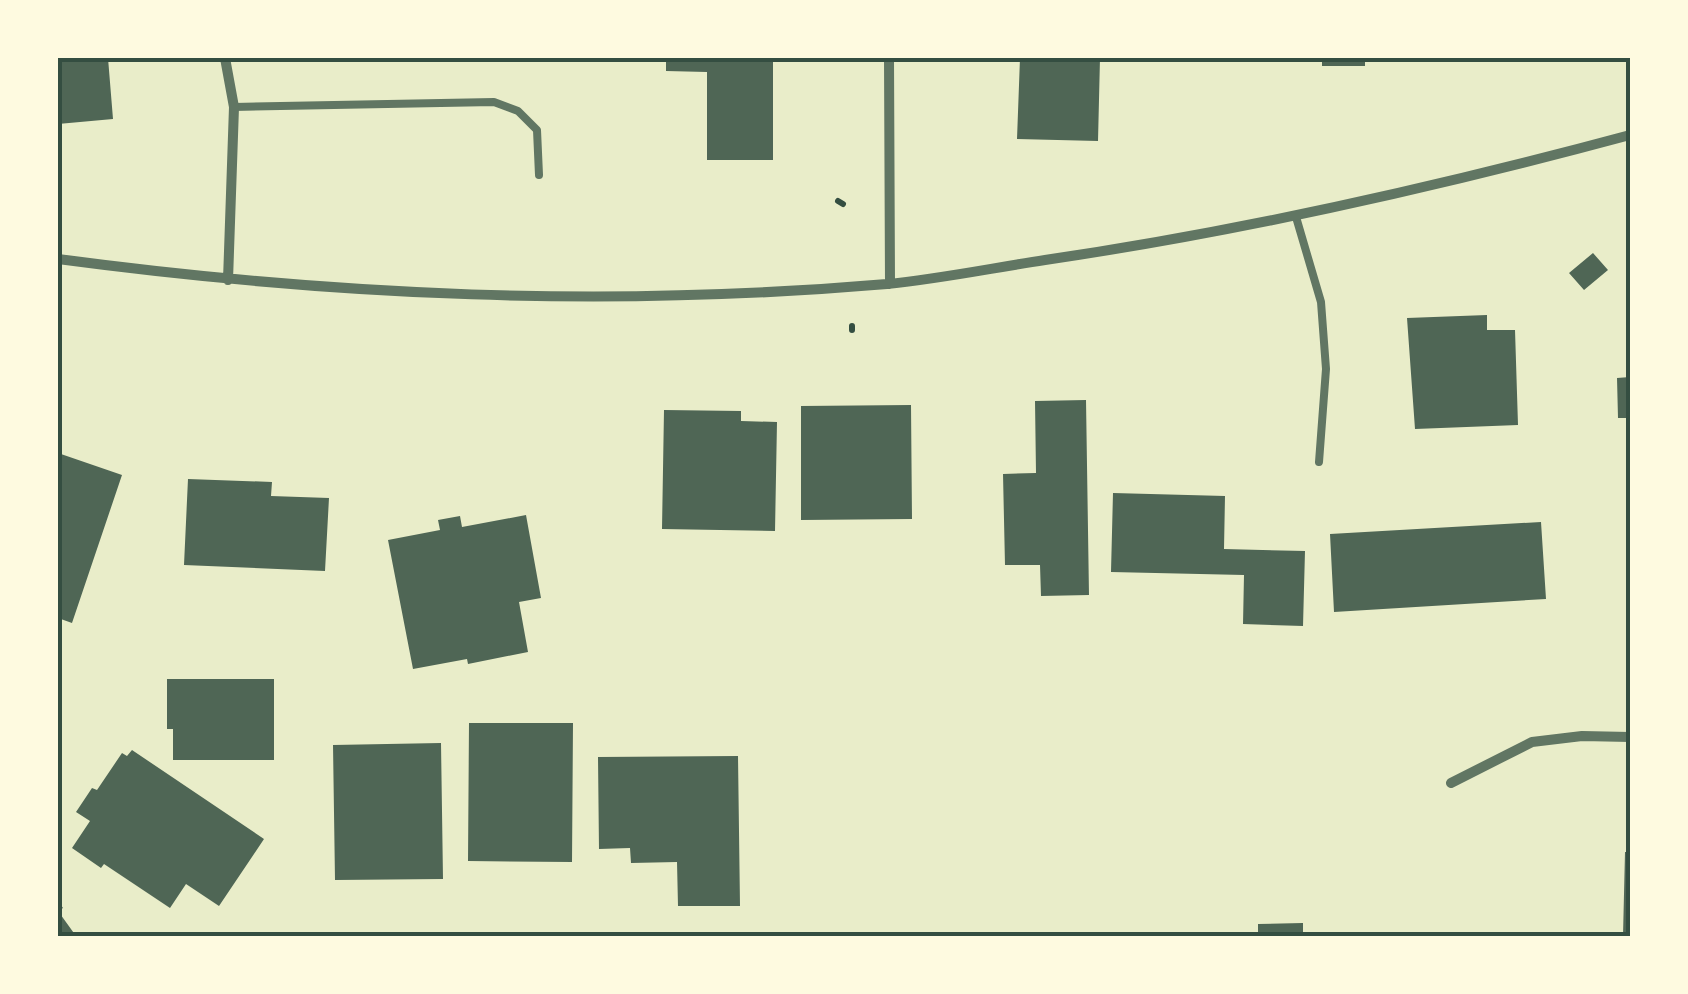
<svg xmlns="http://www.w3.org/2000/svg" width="1688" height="994" font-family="Montserrat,sans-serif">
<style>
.building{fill:#4f6655}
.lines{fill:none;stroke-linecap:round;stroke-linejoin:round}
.path{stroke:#344e41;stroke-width:6}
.service{stroke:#617663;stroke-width:8}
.minor{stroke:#617663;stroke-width:10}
.neatline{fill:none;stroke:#344e41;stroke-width:4}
</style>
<rect width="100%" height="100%" fill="#e9edc9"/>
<path class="building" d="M 58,58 L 108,58 L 113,119 L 58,124 Z
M 666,58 L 773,58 L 773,160 L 707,160 L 707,72 L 666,71 Z
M 1020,58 L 1100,58 L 1098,141 L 1017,139 Z
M 1322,58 L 1365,58 L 1365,66 L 1322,66 Z
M 1593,253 L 1608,270 L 1584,290 L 1569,273 Z
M 1487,315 L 1487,330 L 1515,330 L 1518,425 L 1415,429 L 1407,318 Z
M 1630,377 L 1630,418 L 1618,418 L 1617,378 Z
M 1086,400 L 1089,595 L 1041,596 L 1040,565 L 1005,565 L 1003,474 L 1036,473 L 1035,401 Z
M 911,405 L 912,519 L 801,520 L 801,406 Z
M 664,410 L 741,411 L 741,421 L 777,422 L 775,531 L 662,529 Z
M 58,453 L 122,475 L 72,623 L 58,618 Z
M 188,479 L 272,482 L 271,496 L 329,498 L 325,571 L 184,565 Z
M 1113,493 L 1225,496 L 1224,549 L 1305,551 L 1303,626 L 1243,624 L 1244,575 L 1111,572 Z
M 526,515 L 541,598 L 519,602 L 528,652 L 468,664 L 467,659 L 413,669 L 388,540 L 440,530 L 438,520 L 460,516 L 462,527 Z
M 1541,522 L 1546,599 L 1334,612 L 1330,534 Z
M 167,679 L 274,679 L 274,760 L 173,760 L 173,729 L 167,729 Z
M 469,723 L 573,723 L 572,862 L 468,861 Z
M 441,743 L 443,879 L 335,880 L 333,745 Z
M 132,750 L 264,839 L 219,906 L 186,884 L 170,908 L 104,864 L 101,868 L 72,848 L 90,821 L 76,812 L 92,788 L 97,790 L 122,753 L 127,756 Z
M 738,756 L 740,906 L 678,906 L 677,862 L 631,863 L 630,848 L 599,849 L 598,757 Z
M 1625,852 L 1630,852 L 1630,936 L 1623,936 Z
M 58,901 L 63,908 L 58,911 L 76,936 L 58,936 Z
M 1303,923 L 1303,936 L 1258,936 L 1258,924 Z"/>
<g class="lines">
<path class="path" d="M 838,201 L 843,204
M 852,326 L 852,330"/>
<path class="service" d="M 234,107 L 494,102 L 518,111 L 537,130 L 539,175
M 1296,217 L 1321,302 L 1326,369 L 1319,462"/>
<path class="minor" d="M 225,58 L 234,107 L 228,280
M 889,58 L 890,284
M 58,259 C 336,296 607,308 887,284 C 939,279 992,268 1045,260 C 1243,231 1437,187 1630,135
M 1451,783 L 1532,742 L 1582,736 L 1630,737"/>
</g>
<rect width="1688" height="994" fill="none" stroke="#fefae0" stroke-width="120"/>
<rect x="60" y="60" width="1568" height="874" class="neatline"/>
</svg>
